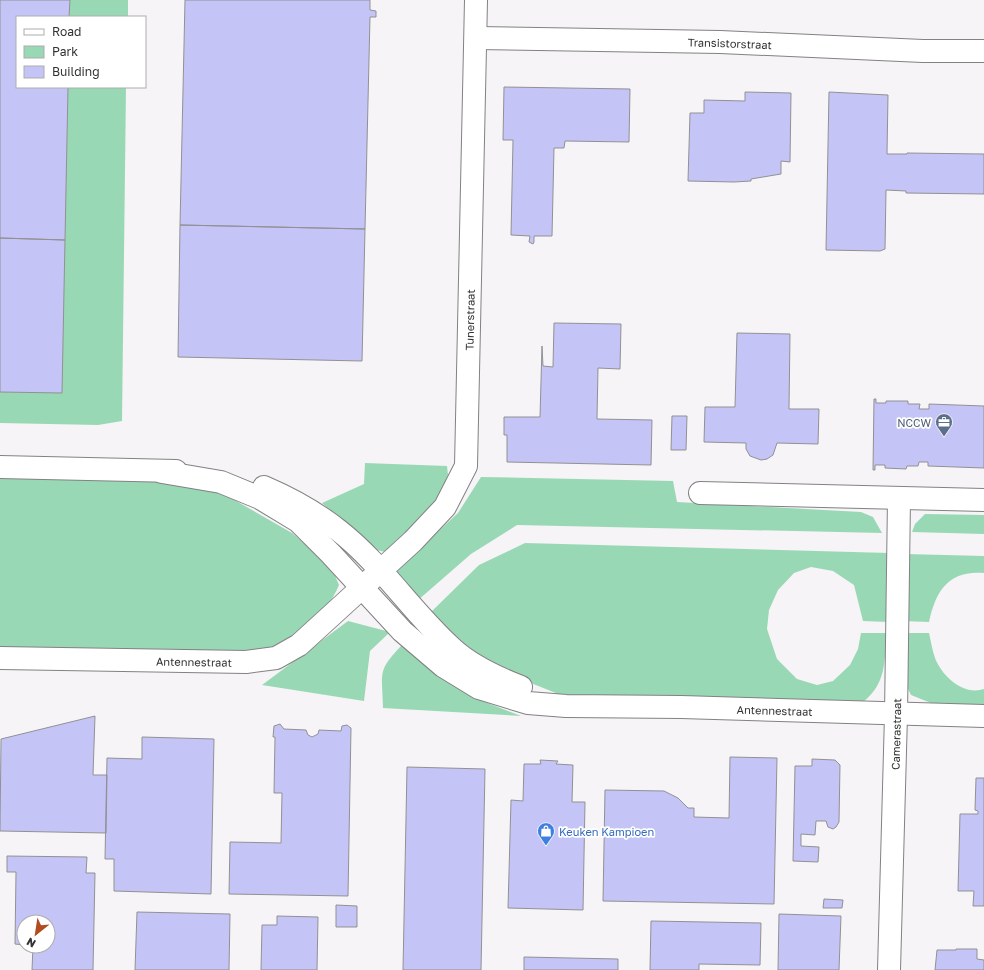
<svg xmlns="http://www.w3.org/2000/svg" width="984" height="970" font-family="'Golos Text',sans-serif">
<style>
.green{fill:#99d8b5}
.building{fill:#c4c4f6;stroke:#919194}
.lines{fill:none;stroke-linecap:round;stroke-linejoin:round}
.minor-casing{stroke:#838183;stroke-width:24}
.minor{stroke:#fff;stroke-width:22}
.labels{text-anchor:middle;dominant-baseline:central;stroke-width:3.5;stroke-linejoin:round;paint-order:stroke}
.street-label{font-size:11px;fill:#323233;stroke:#fff}
.service-label{font-size:11px;fill:#4e5e75;stroke:#fff;text-anchor:end}
.shop-label{font-size:11px;fill:#366cbe;stroke:#fff;text-anchor:start}
</style>
<rect width="100%" height="100%" fill="#f6f4f6"/>
<path class="green" d="M 14,0 L 128,0 L 128,17 L 17,17 Z
M 0,83 L 17,87 L 126,87 L 122,421 L 98,425 L 0,423 Z
M 365,463 L 447,466 L 448,475 L 435,508 L 385,552 L 372,549 L 322,503 L 364,484 Z
M 481,477 L 673,481 L 677,502 L 861,512 L 873,517 L 882,533 L 517,525 L 471,554 L 417,601 L 395,578 L 397,569 L 458,513 Z
M 0,478 L 181,482 L 224,494 L 292,533 L 322,559 L 333,571 L 339,585 C 326,618 287,643 255,654 L 0,650 Z
M 925,514 L 984,515 L 984,534 L 912,532 L 915,524 Z
M 525,543 L 889,553 L 889,622 L 863,621 L 854,585 L 833,571 L 811,567 L 794,573 L 778,590 L 769,610 L 767,629 L 777,659 L 797,679 L 817,685 L 833,681 L 850,665 L 858,649 L 861,633 L 887,633 C 884,661 887,683 863,702 L 566,697 L 503,672 L 455,642 L 429,614 L 479,565 Z
M 905,554 L 984,556 L 984,573 C 949,570 936,590 929,622 L 903,621 Z
M 348,621 L 390,632 L 370,651 L 364,701 L 262,685 Z
M 905,633 L 929,633 C 931,641 932,650 935,658 C 942,676 963,696 984,689 L 984,705 L 931,703 L 911,695 L 905,683 Z
M 403,644 L 433,671 L 472,697 L 521,716 L 383,708 C 382,671 377,671 403,644 Z"/>
<path class="building" d="M 0,0 L 70,0 L 69,17 L 17,17 L 17,87 L 68,87 L 65,240 L 0,238 Z
M 185,0 L 370,0 L 370,10 L 376,11 L 376,17 L 370,17 L 365,229 L 180,225 Z
M 504,87 L 630,89 L 629,142 L 565,141 L 564,148 L 554,148 L 552,236 L 534,236 L 534,242 L 533,244 L 529,242 L 530,236 L 511,235 L 513,140 L 503,140 Z
M 745,92 L 791,93 L 790,162 L 781,161 L 781,174 L 751,179 L 751,181 L 734,182 L 688,181 L 690,113 L 704,113 L 704,100 L 745,101 Z
M 829,92 L 888,95 L 887,154 L 907,154 L 907,153 L 984,154 L 984,194 L 906,193 L 906,191 L 886,190 L 885,249 L 880,251 L 826,250 Z
M 180,225 L 365,229 L 362,361 L 178,357 Z
M 0,238 L 65,240 L 62,393 L 0,392 Z
M 554,323 L 621,324 L 620,369 L 598,368 L 597,419 L 652,420 L 651,465 L 507,462 L 507,435 L 504,435 L 504,417 L 540,417 L 542,346 L 543,366 L 553,367 Z
M 737,333 L 790,334 L 789,409 L 819,409 L 818,444 L 777,443 L 773,455 L 767,459 L 761,460 L 750,456 L 746,449 L 746,443 L 704,442 L 705,407 L 735,407 Z
M 874,399 L 876,399 L 876,403 L 886,403 L 886,401 L 908,401 L 908,404 L 920,404 L 919,409 L 929,409 L 929,404 L 984,406 L 984,468 L 928,466 L 928,462 L 919,462 L 918,466 L 907,466 L 906,469 L 885,468 L 885,465 L 875,465 L 875,470 L 873,470 Z
M 672,416 L 687,416 L 686,450 L 671,450 Z
M 95,716 L 93,775 L 107,775 L 106,833 L 0,831 L 1,739 Z
M 280,724 L 284,729 L 306,730 L 308,735 L 312,737 L 318,734 L 319,730 L 341,731 L 342,726 L 347,725 L 351,728 L 348,896 L 229,894 L 230,842 L 281,843 L 282,793 L 274,793 L 275,737 L 273,737 L 274,726 Z
M 142,737 L 214,739 L 211,894 L 114,891 L 114,859 L 105,859 L 107,758 L 142,759 Z
M 730,757 L 777,758 L 774,904 L 603,901 L 605,790 L 664,791 L 678,798 L 688,808 L 694,808 L 694,817 L 729,818 Z
M 812,759 L 835,760 L 840,765 L 839,822 L 836,827 L 833,829 L 828,827 L 826,821 L 816,821 L 815,835 L 801,834 L 801,846 L 819,847 L 818,862 L 793,861 L 795,766 L 812,766 Z
M 540,760 L 558,761 L 556,764 L 573,765 L 572,802 L 585,802 L 583,910 L 508,908 L 511,800 L 523,801 L 524,764 L 541,764 Z
M 407,767 L 485,769 L 481,970 L 403,970 Z
M 976,778 L 984,778 L 984,906 L 973,906 L 974,891 L 958,891 L 960,814 L 978,814 L 978,811 L 975,810 Z
M 7,856 L 87,857 L 86,873 L 95,873 L 93,970 L 32,970 L 33,946 L 48,946 L 48,922 L 24,922 L 24,945 L 15,944 L 16,872 L 7,872 Z
M 824,899 L 843,900 L 842,908 L 823,908 Z
M 336,905 L 357,906 L 357,927 L 336,927 Z
M 137,912 L 230,914 L 229,970 L 135,970 Z
M 779,914 L 841,916 L 839,970 L 778,970 Z
M 277,916 L 318,917 L 317,970 L 261,970 L 262,925 L 277,925 Z
M 651,921 L 761,923 L 760,965 L 699,964 L 699,970 L 650,970 Z
M 956,949 L 977,949 L 977,959 L 984,960 L 984,970 L 935,970 L 937,950 L 956,950 Z
M 524,957 L 618,959 L 618,970 L 524,970 Z"/>
<g class="lines">
<g class="minor-casing">
<g id="minor">
<path id="s1" d="M 476,38 L 720,42 L 923,51 L 984,51"/>
<path d="M 0,467 L 176,471"/>
<path id="s2" d="M 162,472 L 221,482 L 260,498 L 298,521 L 331,554 L 402,631 L 443,666 L 479,688 L 528,703 L 566,706 L 681,707 L 984,716"/>
<path d="M 264,487 C 292,499 314,511 338,530 C 382,564 413,614 454,650 C 473,667 498,678 521,687"/>
<path d="M 700,493 L 984,500"/>
<path id="s3" d="M 0,658 L 246,662 L 276,658 L 299,645 L 413,541 L 445,507 L 466,466 L 476,0"/>
<path id="s4" d="M 889,970 L 896,715 L 899,498"/>
</g>
</g>
<use href="#minor" class="minor"/>
</g>
<defs>
<g id="office-pin" transform="scale(0.9)"><path d="M0 17L-7.5 6A9.5 9.5 0 1 1 7.5 6Z" fill="#5c6f8a" stroke="#fff"/><path d="M-6-3h4V-5.5h4V-3h4V5H-6ZM-1-4.5V-3h2v-1.5ZM-6 0V1H6V0Z" fill="#fff"/></g>
<g id="shop-pin" transform="scale(0.9)"><path d="M0 17L-7.5 6A9.5 9.5 0 1 1 7.5 6Z" fill="#3f7fe0" stroke="#fff"/><path d="M-5-2.5h2.3a2.7 3.5 0 0 1 5.4 0H5L5.5 6h-11ZM-1.5-2.5h3a1.5 2.3 0 0 0-3 0Z" fill="#fff"/></g>
</defs>
<g fill-rule="evenodd">
<use href="#office-pin" x="944" y="422"/>
<use href="#shop-pin" x="546" y="831"/>
</g>
<g class="labels">
<g class="street-label">
<text stroke="none"><textPath href="#s1" startOffset="254">Transistorstraat</textPath></text>
<text stroke="none"><textPath href="#s3" startOffset="696">Tunerstraat</textPath></text>
<text stroke="none"><textPath href="#s3" startOffset="194">Antennestraat</textPath></text>
<text stroke="none"><textPath href="#s2" startOffset="692">Antennestraat</textPath></text>
<text stroke="none"><textPath href="#s4" startOffset="236">Camerastraat</textPath></text>
</g>
<g class="service-label">
<text x="931" y="422">NCCW</text>
</g>
<g class="shop-label">
<text x="559" y="831">Keuken Kampioen</text>
</g>
</g>
<rect x="16" y="16" width="130" height="72" fill="#ffffff" stroke="#adadad"/>
<rect x="24" y="29" width="20" height="6" fill="#ffffff" stroke="#adadad"/>
<text x="52" y="36" font-size="12" fill="#323233">Road</text>
<rect x="24" y="46" width="20" height="12" fill="#99d8b5" stroke="#adadad"/>
<text x="52" y="56" font-size="12" fill="#323233">Park</text>
<rect x="24" y="66" width="20" height="12" fill="#c4c4f6" stroke="#adadad"/>
<text x="52" y="76" font-size="12" fill="#323233">Building</text>
<g transform="translate(36 934) rotate(210)"><circle r="19" fill="#ffffff" stroke="#adadad"/>
<path d="M0-3L7 15L0 10L-7 15Z" fill="#b14c1f"/>
<text y="-6" font-size="11" font-weight="bold" text-anchor="middle" fill="#323233">N</text>
</g>
</svg>
